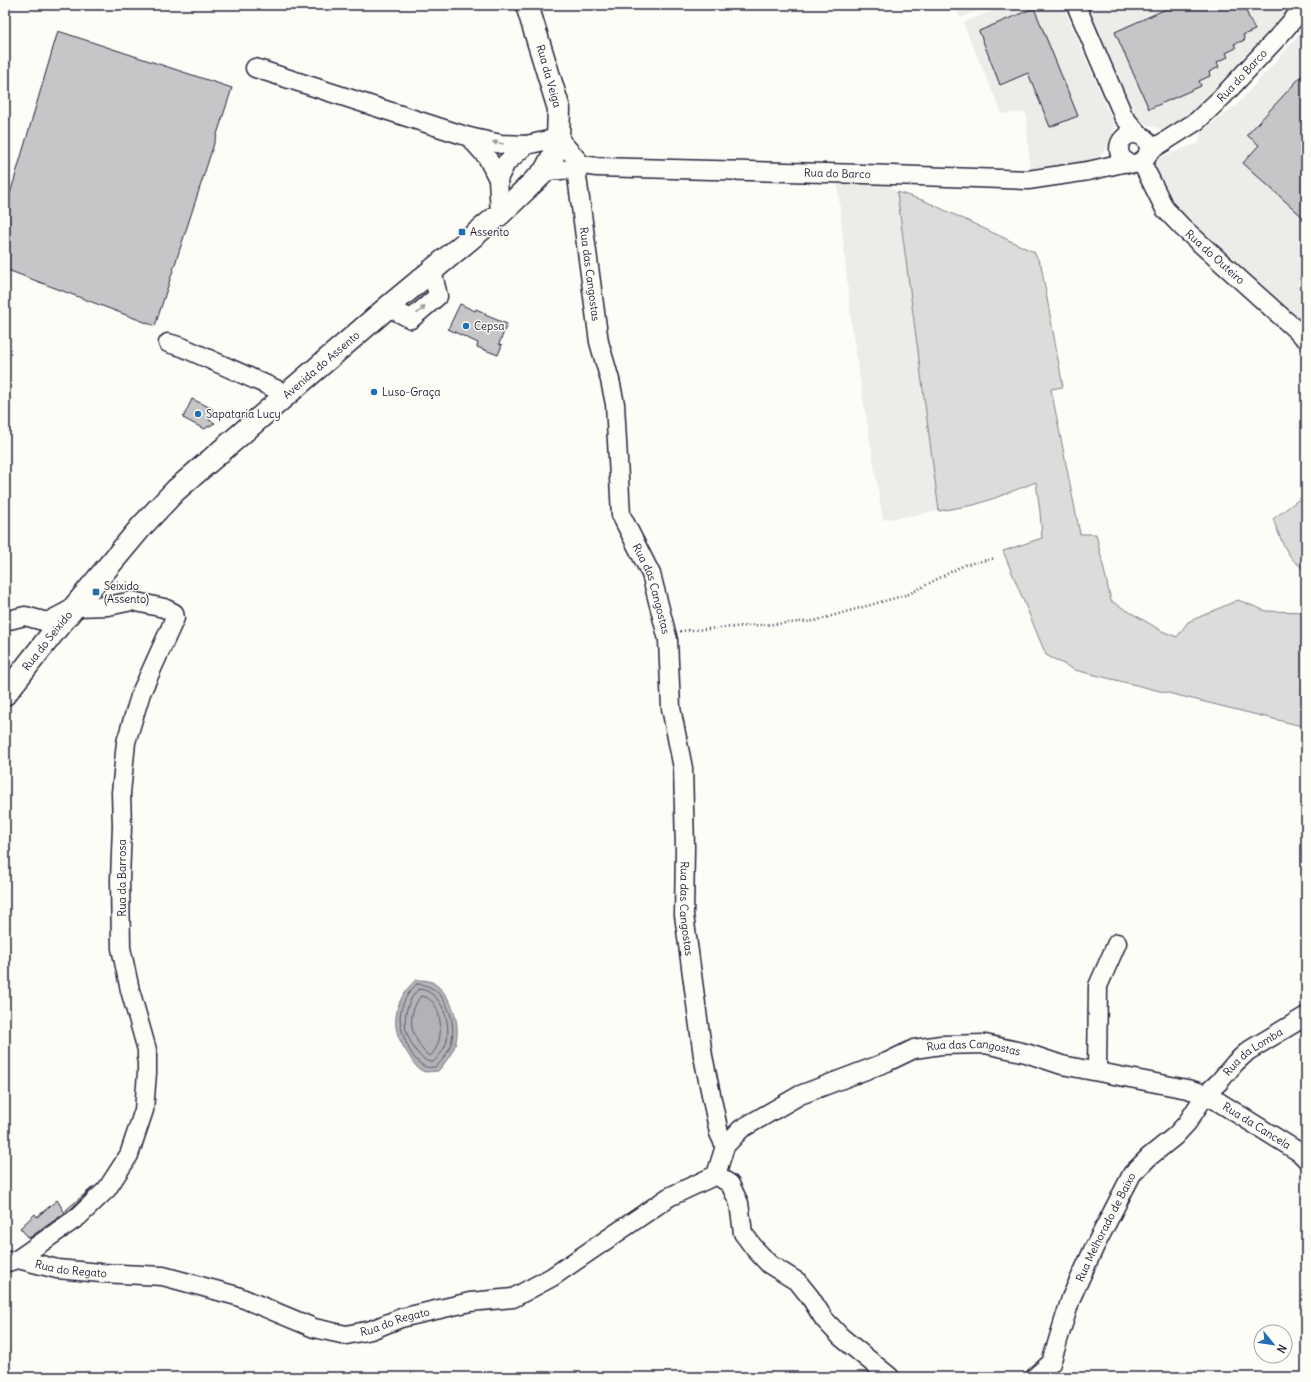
<svg xmlns="http://www.w3.org/2000/svg" width="1311" height="1382" font-family="Delius,sans-serif">
<style>
.built{fill:#ecece9}
.green{fill:#dddcdb;stroke:#807f8b}
.water{fill:#b2b2b7;stroke:#787885}
.lines{fill:none;stroke-linecap:round;stroke-linejoin:round}
.shore{stroke:#5c5c6d;stroke-width:1}
.building{fill:#c6c6c8;stroke:#22223b}
.minor-casing{stroke:#22223b;stroke-width:21}
.major-casing{stroke:#22223b;stroke-width:25}
.path{stroke:#22223b;stroke-width:2.5;stroke-dasharray:1 3;stroke-linecap:butt}
.minor{stroke:#fdfcf7;stroke-width:18}
.major{stroke:#fdfcf7;stroke-width:22}
.oneway{fill:#9a9aa2}
.poi-dot{fill:#1f6fb2;stroke:#fdfcf7;stroke-width:1.5}
.labels{text-anchor:middle;dominant-baseline:central;stroke-width:3;stroke-linejoin:round;paint-order:stroke}
.street-label{font-size:11px;fill:#22223b;stroke:#fdfcf7}
.poi-label{font-size:11px;fill:#22223b;stroke:#fdfcf7;text-anchor:start}
</style>
<rect width="100%" height="100%" fill="#fdfcf7"/>
<filter id="ink" filterUnits="userSpaceOnUse"><feTurbulence type="fractalNoise" baseFrequency=".025" numOctaves="2"/><feDisplacementMap in="SourceGraphic" scale="8" xChannelSelector="R" yChannelSelector="G"/><feConvolveMatrix kernelMatrix="1 2 1 2 8 2 1 2 1" color-interpolation-filters="sRGB"/></filter>
<g filter="url(#ink)">
<path class="built" d="M 955,5 L 991,5 L 960,18 Z
M 1006,5 L 1063,5 L 1114,125 L 1114,131 L 1111,143 L 1100,156 L 1086,162 L 1030,172 L 1026,112 L 1002,114 L 963,23 Z
M 1087,5 L 1291,5 L 1286,15 L 1218,90 L 1177,124 L 1168,128 L 1161,129 L 1148,125 L 1141,122 L 1136,116 Z
M 1306,27 L 1306,328 L 1263,287 L 1178,210 L 1157,171 L 1158,170 L 1153,160 L 1199,143 L 1200,132 L 1236,106 Z
M 837,178 L 878,178 L 897,192 L 939,511 L 883,520 L 852,330 Z"/>
<path class="green" d="M 897,192 L 925,201 L 1034,252 L 1041,265 L 1063,387 L 1051,389 L 1080,534 L 1096,534 L 1111,601 L 1162,631 L 1177,637 L 1188,622 L 1238,600 L 1266,611 L 1306,612 L 1306,727 L 1075,670 L 1046,655 L 1003,551 L 1042,538 L 1040,512 L 1036,482 L 995,498 L 974,505 L 939,511 Z
M 1306,494 L 1306,570 C 1286,559 1281,539 1273,519 Z"/>
<path class="water" d="M 416,980 C 421,980 427,980 432,982 C 452,994 463,1026 454,1048 C 450,1057 444,1064 438,1071 C 434,1071 429,1072 425,1072 C 418,1070 413,1063 410,1057 C 405,1050 399,1040 397,1032 C 392,1013 402,991 416,980 Z"/>
<g class="lines">
<path class="shore" d="M 417,984 C 445,984 459,1023 450,1047 C 447,1054 442,1062 435,1067 C 433,1067 429,1068 426,1067 C 411,1062 400,1031 400,1017 C 401,1005 408,991 417,984 Z
M 419,989 C 443,991 452,1025 446,1044 C 443,1051 438,1058 433,1062 C 420,1063 409,1041 406,1030 C 403,1018 408,997 419,989 Z
M 421,996 C 444,997 446,1044 430,1056 C 425,1054 421,1048 418,1042 C 416,1038 413,1033 412,1028 C 410,1017 414,1004 421,996 Z"/>
</g>
<path class="building" d="M 1175,5 L 1243,5 L 1255,30 L 1243,35 L 1245,40 L 1234,44 L 1236,48 L 1226,53 L 1228,57 L 1217,62 L 1219,67 L 1209,72 L 1210,76 L 1199,81 L 1201,86 L 1149,109 L 1115,32 Z
M 1034,8 L 1078,116 L 1050,127 L 1028,73 L 1000,85 L 979,31 Z
M 58,31 L 232,88 L 155,326 L 5,269 L 5,211 Z
M 1306,71 L 1306,220 L 1243,163 L 1259,145 L 1247,135 Z
M 460,304 L 475,311 L 476,309 L 485,313 L 485,315 L 507,324 L 499,344 L 502,345 L 498,355 L 477,347 L 478,343 L 448,329 Z
M 192,399 L 213,409 L 209,420 L 215,423 L 204,429 L 183,418 Z
M 94,1186 L 71,1209 L 67,1212 L 66,1210 Z
M 57,1200 L 65,1213 L 29,1238 L 20,1228 L 35,1214 L 37,1217 Z"/>
<g class="lines">
<g class="minor-casing">
<g id="minor">
<path d="M 1076,5 L 1121,110 L 1123,116 L 1139,135"/>
<path id="s1" d="M 255,68 L 469,137 L 501,144 L 526,145 L 558,138 L 582,165 L 597,167 L 864,174 L 1028,180 L 1088,171 L 1127,162"/>
<circle cx="1134" cy="149" r="15"/>
<path d="M 469,137 L 487,157 L 498,179 L 500,214"/>
<path id="s2" d="M 1148,152 L 1197,121 L 1223,96 L 1277,38 L 1306,5"/>
<path id="s3" d="M 1141,161 L 1165,209 L 1182,227 L 1306,339"/>
<path id="s4" d="M 576,169 L 599,342 L 610,380 L 615,404 L 621,515 L 651,574 L 668,640 L 671,708 L 683,768 L 685,848 L 684,915 L 703,1056 L 719,1133 L 725,1146"/>
<path d="M 545,171 L 576,169 L 582,165"/>
<path d="M 498,179 L 506,163 L 526,145"/>
<path d="M 388,307 L 411,319 L 438,296 L 432,270"/>
<path d="M 168,343 L 182,347 L 287,394"/>
<path d="M 5,621 L 25,616 L 47,622 L 76,607 L 108,606 L 132,601 L 164,608 L 174,613 L 175,618 L 141,693 L 126,742 L 121,793 L 122,826 L 120,880 L 121,948 L 130,990 L 147,1050 L 147,1073 L 144,1110 L 129,1155 L 107,1189 L 78,1217 L 18,1259 L 5,1263"/>
<path d="M 1097,1071 L 1098,986 L 1117,943"/>
<path d="M 716,1175 L 730,1184 L 739,1203 L 743,1233 L 755,1249 L 769,1264 L 798,1282 L 810,1297 L 824,1319 L 841,1337 L 890,1377"/>
<path id="s5" d="M 18,1259 L 57,1269 L 101,1273 L 163,1276 L 237,1296 L 314,1328 L 346,1335 L 371,1330 L 401,1318 L 470,1302 L 513,1298 L 552,1277 L 669,1197 L 716,1175 L 725,1146 L 741,1129 L 800,1095 L 887,1062 L 914,1049 L 941,1045 L 985,1044 L 1026,1053 L 1062,1065 L 1187,1089 L 1206,1094 L 1299,1152 L 1306,1159"/>
<path id="s6" d="M 1035,1377 L 1051,1363 L 1071,1298 L 1094,1248 L 1132,1174 L 1149,1157 L 1175,1136 L 1187,1123 L 1206,1094 L 1219,1082 L 1235,1063 L 1248,1051 L 1306,1016"/>
</g>
</g>
<g class="major-casing">
<g id="major">
<path id="s7" d="M 5,694 L 56,629 L 142,526 L 176,490 L 388,307 L 500,214 L 545,171 L 553,156 L 558,138 L 559,109 L 527,5"/>
</g>
</g>
<path class="path" d="M 680,631 L 814,621 L 909,594 L 964,565 L 995,558"/>
<use href="#minor" class="minor"/>
<use href="#major" class="major"/>
</g>
<defs><path id="oneway-solid" d="M-6-.8H1V-3.2L6.5 0L1 3.2V.8H-6Z"/></defs>
<g class="oneway">
<use href="#oneway-solid" transform="translate(498 143) rotate(-170)"/>
<use href="#oneway-solid" transform="translate(421 310) rotate(-41)"/>
</g>
</g>
<g class="poi-dot">
<rect x="458" y="228" width="8" height="8" rx="2"/>
<circle cx="466" cy="326" r="4"/>
<circle cx="374" cy="392" r="4"/>
<circle cx="198" cy="414" r="4"/>
<rect x="92" y="588" width="8" height="8" rx="2"/>
</g>
<g class="labels">
<g class="street-label">
<text transform="translate(549 76) rotate(74)">Rua da Veiga</text>
<text stroke="none"><textPath href="#s2" startOffset="122">Rua do Barco</textPath></text>
<text stroke="none"><textPath href="#s1" startOffset="607">Rua do Barco</textPath></text>
<text stroke="none"><textPath href="#s3" startOffset="123">Rua do Outeiro</textPath></text>
<text stroke="none"><textPath href="#s4" startOffset="106">Rua das Cangostas</textPath></text>
<text stroke="none"><textPath href="#s7" startOffset="458">Avenida do Assento</textPath></text>
<text stroke="none"><textPath href="#s4" startOffset="430">Rua das Cangostas</textPath></text>
<text stroke="none"><textPath href="#s7" startOffset="68">Rua do Seixido</textPath></text>
<text transform="translate(122 878) rotate(-90)">Rua da Barrosa</text>
<text stroke="none"><textPath href="#s4" startOffset="754">Rua das Cangostas</textPath></text>
<text stroke="none"><textPath href="#s5" startOffset="1054">Rua das Cangostas</textPath></text>
<text stroke="none"><textPath href="#s6" startOffset="401">Rua da Lomba</textPath></text>
<text stroke="none"><textPath href="#s5" startOffset="1352">Rua da Cancela</textPath></text>
<text stroke="none"><textPath href="#s6" startOffset="168">Rua Melhorado de Baixo</textPath></text>
<text stroke="none"><textPath href="#s5" startOffset="54">Rua do Regato</textPath></text>
<text stroke="none"><textPath href="#s5" startOffset="390">Rua do Regato</textPath></text>
</g>
<g class="poi-label">
<text x="470" y="232">Assento</text>
<text x="474" y="326">Cepsa</text>
<text x="382" y="392">Luso-Graça</text>
<text x="206" y="414">Sapataria Lucy</text>
<text x="104" y="586">Seixido<tspan x="104" dy="13">(Assento)</tspan></text>
</g>
</g>
<rect width="1311" height="1382" fill="none" stroke="#fdfcf7" stroke-width="20"/>
<rect x="10" y="10" width="1291" height="1362" fill="none" stroke="#22223b" stroke-width="1.5" filter="url(#ink)"/>
<g transform="translate(1273 1344) rotate(119)"><circle r="19" fill="#fdfcf7" stroke="#a5a5ac"/>
<path d="M0-3L7 15L0 10L-7 15Z" fill="#1f6fb2"/>
<text y="-6" font-size="11" font-weight="bold" text-anchor="middle" fill="#22223b">N</text>
</g>
</svg>
